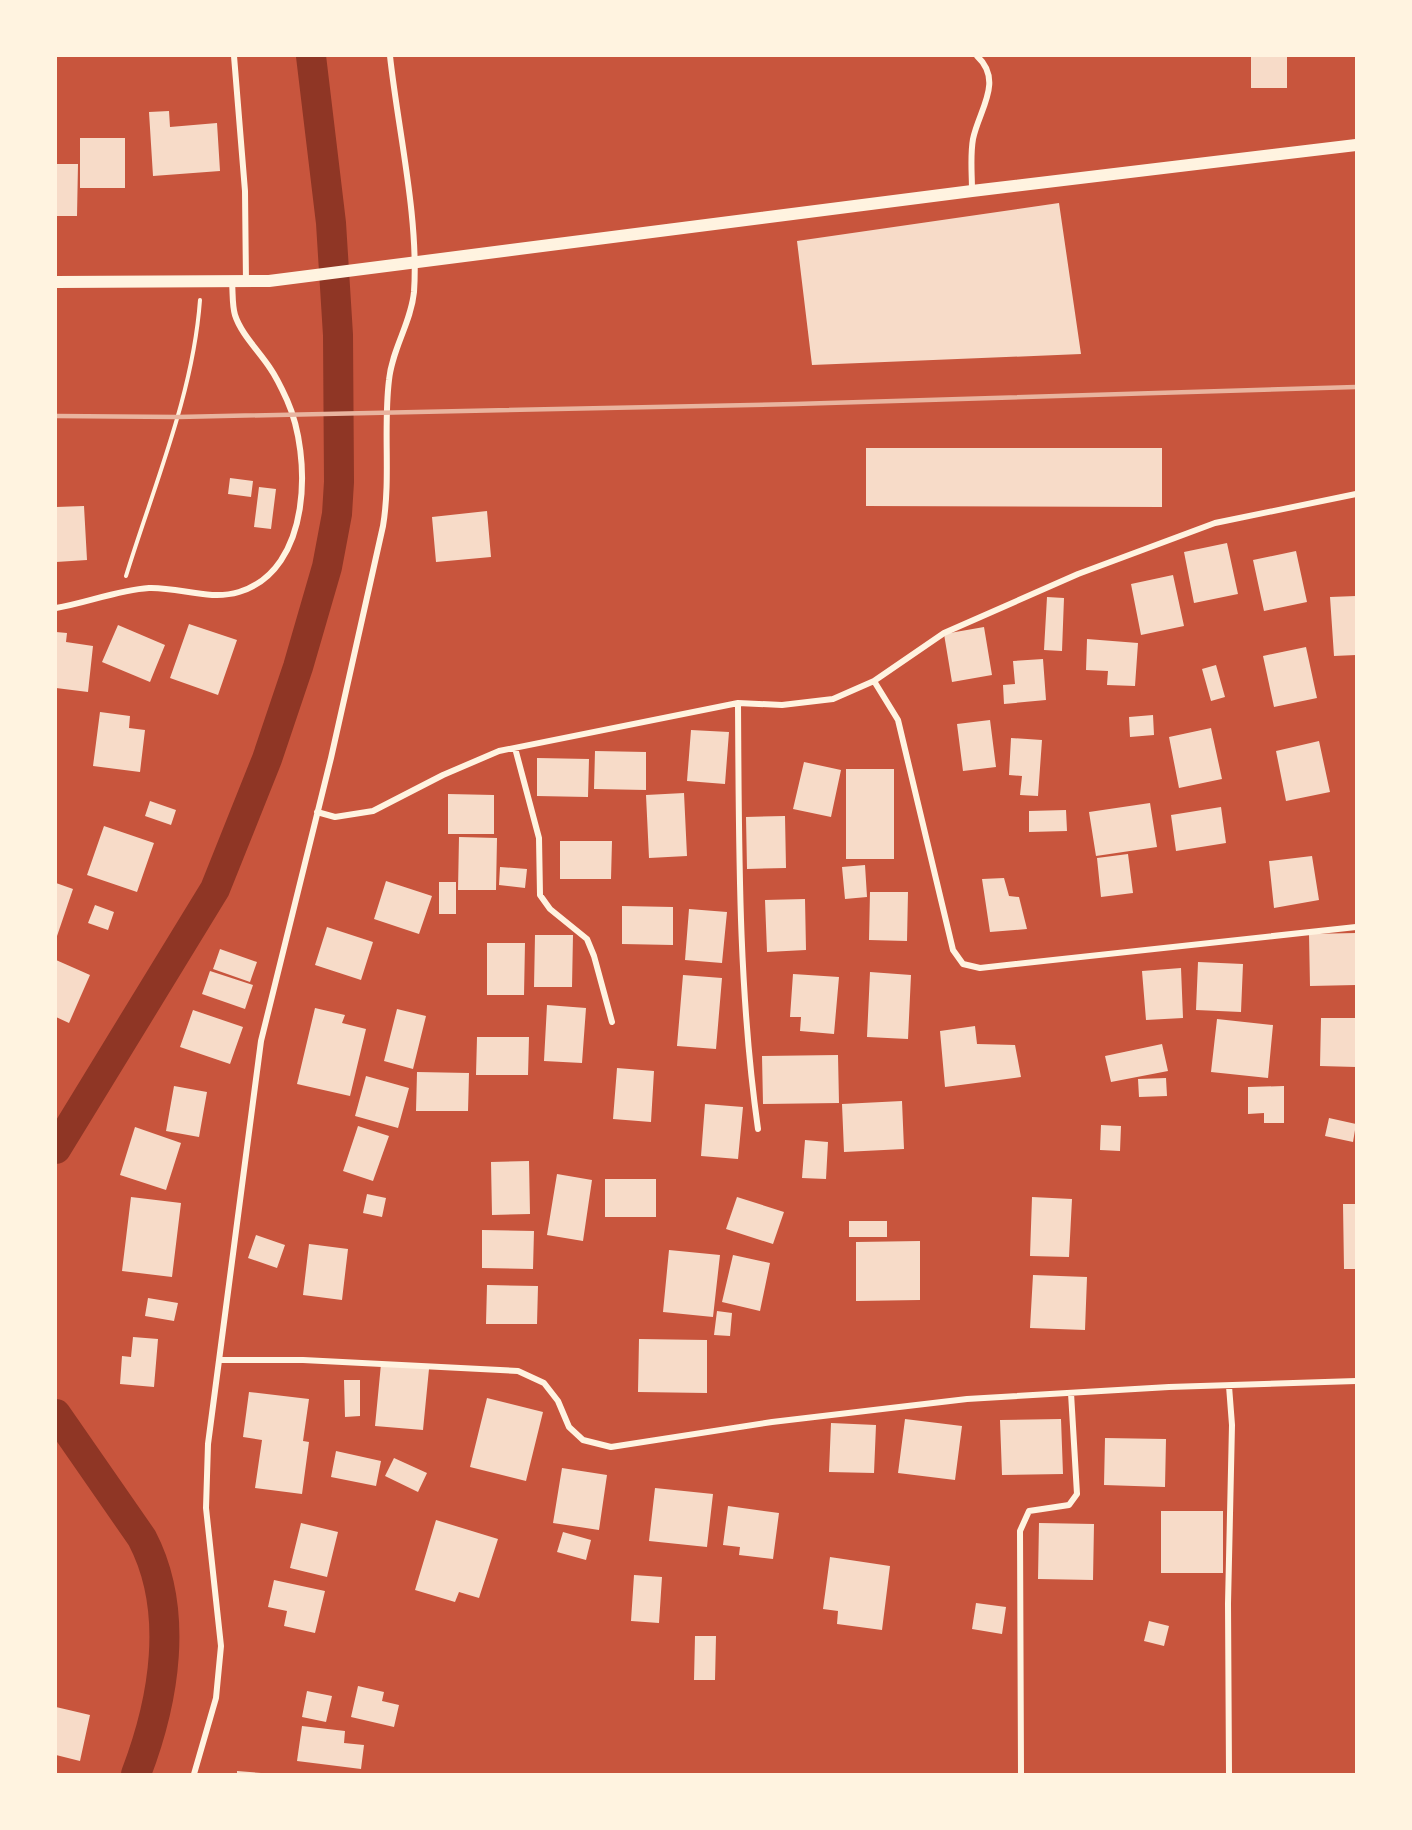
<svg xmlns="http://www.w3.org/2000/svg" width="1412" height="1830" font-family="Figtree,sans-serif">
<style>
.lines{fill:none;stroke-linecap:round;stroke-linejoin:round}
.canal{stroke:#8f3625;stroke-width:30}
.building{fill:#f7dbc8}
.path{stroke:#fff3e0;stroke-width:4}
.minor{stroke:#fff3e0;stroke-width:6}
.secondary{stroke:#fff3e0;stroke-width:12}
.rail{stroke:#e9b49f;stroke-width:4.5}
</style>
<rect width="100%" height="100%" fill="#c8553d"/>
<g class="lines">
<path class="canal" d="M 56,1149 L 215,889 L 267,759 L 298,667 L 327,567 L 337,514 L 339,482 L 338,335 L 331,223 L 311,56
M 56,1414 L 142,1538 C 180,1611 164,1701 136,1774"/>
</g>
<path class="building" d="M 1251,56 L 1287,56 L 1287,88 L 1251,88 Z
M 169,111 L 170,127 L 217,123 L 220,171 L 153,176 L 149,112 Z
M 80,138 L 125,138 L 125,188 L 80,188 Z
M 56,164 L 78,164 L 77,216 L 56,216 Z
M 1059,203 L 1081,354 L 812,365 L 797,241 Z
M 866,448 L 1162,448 L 1162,507 L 866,506 Z
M 230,478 L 253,481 L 251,497 L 228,494 Z
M 259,487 L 276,489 L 271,529 L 254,527 Z
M 84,506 L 87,560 L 56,562 L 56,507 Z
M 487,511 L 491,557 L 436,562 L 432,517 Z
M 1227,543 L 1238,594 L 1194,603 L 1184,552 Z
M 1296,551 L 1307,602 L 1264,611 L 1253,560 Z
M 1173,575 L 1184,626 L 1141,635 L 1131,584 Z
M 1356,596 L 1356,655 L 1334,656 L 1330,597 Z
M 1047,597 L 1064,598 L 1062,651 L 1044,650 Z
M 189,624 L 237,640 L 218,695 L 170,678 Z
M 118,625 L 165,645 L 150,682 L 102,662 Z
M 984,627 L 992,675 L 952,682 L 944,634 Z
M 56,632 L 67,633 L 66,642 L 93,646 L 88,692 L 56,688 Z
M 1087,639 L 1138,643 L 1135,686 L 1107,685 L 1108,671 L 1086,670 Z
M 1306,647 L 1317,698 L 1274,707 L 1263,656 Z
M 1043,659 L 1046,700 L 1004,704 L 1003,685 L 1015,684 L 1013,661 Z
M 1216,665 L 1225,697 L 1211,701 L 1202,669 Z
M 100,712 L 130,716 L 129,728 L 145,730 L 140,772 L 93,766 Z
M 1153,715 L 1154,735 L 1130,737 L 1129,717 Z
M 990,720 L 996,767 L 963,771 L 957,724 Z
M 1211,728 L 1222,779 L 1179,788 L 1169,737 Z
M 691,730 L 729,732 L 725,784 L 687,781 Z
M 1011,738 L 1042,740 L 1038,796 L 1020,795 L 1022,776 L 1009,775 Z
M 1319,741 L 1330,792 L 1286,801 L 1276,751 Z
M 595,751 L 646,752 L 646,790 L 594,789 Z
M 537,758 L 589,759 L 588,797 L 537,796 Z
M 804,762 L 841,770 L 831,817 L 793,809 Z
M 846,769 L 894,769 L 894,859 L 846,859 Z
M 684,793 L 687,856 L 649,858 L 646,795 Z
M 448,794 L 494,795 L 494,834 L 448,834 Z
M 150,801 L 176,810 L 171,825 L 145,816 Z
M 1150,803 L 1157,847 L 1096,856 L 1089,812 Z
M 1221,807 L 1226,843 L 1176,851 L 1171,815 Z
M 1066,810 L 1067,831 L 1029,832 L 1029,811 Z
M 785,816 L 786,868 L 747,869 L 746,817 Z
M 104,826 L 154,843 L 137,892 L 87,875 Z
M 459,837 L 497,838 L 496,890 L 458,890 Z
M 560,841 L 612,841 L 611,879 L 560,879 Z
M 1128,854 L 1133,893 L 1101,897 L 1097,858 Z
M 1312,856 L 1319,900 L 1274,908 L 1269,861 Z
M 865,865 L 867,897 L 845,899 L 842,867 Z
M 500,867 L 527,869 L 525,888 L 499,885 Z
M 1004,878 L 1009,896 L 1019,897 L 1027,929 L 990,932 L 982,879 Z
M 386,881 L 432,896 L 419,934 L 374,919 Z
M 439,882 L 456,882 L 456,914 L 439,914 Z
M 56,883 L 73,889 L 56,939 Z
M 870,892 L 908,892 L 907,941 L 869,940 Z
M 805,899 L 806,950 L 767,952 L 765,900 Z
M 95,905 L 114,912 L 108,930 L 88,923 Z
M 622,906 L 673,907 L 673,945 L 622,944 Z
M 689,909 L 727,912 L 722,963 L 685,960 Z
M 327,927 L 373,942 L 361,980 L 315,965 Z
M 1356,933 L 1356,985 L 1310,986 L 1309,934 Z
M 535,935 L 573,935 L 572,987 L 534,987 Z
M 487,943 L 525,943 L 524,995 L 487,995 Z
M 220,949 L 257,962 L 250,982 L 213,969 Z
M 56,960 L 90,975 L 69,1023 L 56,1017 Z
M 1198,962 L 1243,964 L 1241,1012 L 1196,1010 Z
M 1181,968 L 1183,1018 L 1146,1020 L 1142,971 Z
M 210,971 L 253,985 L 245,1009 L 202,994 Z
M 870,972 L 911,975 L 908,1039 L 867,1037 Z
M 793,974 L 839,977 L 834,1034 L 800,1031 L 801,1017 L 790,1017 Z
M 683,975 L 722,978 L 716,1049 L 677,1046 Z
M 547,1005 L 586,1008 L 582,1063 L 544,1061 Z
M 315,1008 L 345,1015 L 342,1023 L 366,1029 L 350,1096 L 297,1084 Z
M 397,1009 L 426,1016 L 413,1069 L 384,1061 Z
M 193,1010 L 243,1027 L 230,1064 L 180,1047 Z
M 1321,1018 L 1356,1018 L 1356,1067 L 1320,1066 Z
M 1217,1019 L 1273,1025 L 1268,1078 L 1211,1072 Z
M 975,1026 L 977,1044 L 1015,1045 L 1021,1077 L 945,1087 L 940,1031 Z
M 477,1037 L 529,1037 L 528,1075 L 476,1075 Z
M 1162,1044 L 1168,1071 L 1111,1082 L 1105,1056 Z
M 838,1055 L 839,1103 L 763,1104 L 762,1056 Z
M 617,1068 L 654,1071 L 651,1122 L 613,1119 Z
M 417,1072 L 469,1073 L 468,1111 L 416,1111 Z
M 366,1076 L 409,1088 L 398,1128 L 355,1116 Z
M 1166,1078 L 1167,1096 L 1139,1097 L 1138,1079 Z
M 174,1086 L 207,1092 L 199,1137 L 166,1131 Z
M 1284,1086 L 1284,1123 L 1264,1123 L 1264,1113 L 1248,1114 L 1248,1087 Z
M 902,1101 L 904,1149 L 844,1152 L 842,1104 Z
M 705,1104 L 743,1107 L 738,1159 L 701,1156 Z
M 1329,1118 L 1356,1124 L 1353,1142 L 1325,1136 Z
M 1101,1125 L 1121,1126 L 1120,1151 L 1100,1150 Z
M 358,1126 L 389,1136 L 373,1181 L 343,1171 Z
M 135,1127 L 181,1143 L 166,1190 L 120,1175 Z
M 805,1140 L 828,1142 L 826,1179 L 802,1178 Z
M 529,1161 L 530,1214 L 492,1215 L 491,1162 Z
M 557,1174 L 592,1180 L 583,1241 L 547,1235 Z
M 605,1179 L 656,1179 L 656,1217 L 605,1217 Z
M 367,1194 L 386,1198 L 382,1217 L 363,1213 Z
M 131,1197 L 181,1203 L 172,1277 L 122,1271 Z
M 737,1197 L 784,1212 L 773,1244 L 726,1229 Z
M 1032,1197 L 1072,1199 L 1069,1257 L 1030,1256 Z
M 1343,1204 L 1356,1204 L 1356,1269 L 1344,1269 Z
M 849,1221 L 887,1221 L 887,1237 L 849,1237 Z
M 482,1230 L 534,1231 L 533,1269 L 482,1268 Z
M 256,1235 L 285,1245 L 277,1268 L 248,1258 Z
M 920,1241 L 920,1300 L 856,1301 L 856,1242 Z
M 309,1244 L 348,1249 L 342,1300 L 303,1295 Z
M 669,1250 L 720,1255 L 713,1317 L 663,1312 Z
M 733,1255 L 770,1263 L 760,1311 L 722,1302 Z
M 1033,1275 L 1087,1277 L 1085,1330 L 1030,1328 Z
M 487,1285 L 538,1286 L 537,1324 L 486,1324 Z
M 148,1298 L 178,1303 L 174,1321 L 145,1316 Z
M 717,1311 L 732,1313 L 730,1336 L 714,1335 Z
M 133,1337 L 158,1339 L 154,1387 L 120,1384 L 122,1356 L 131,1357 Z
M 639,1339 L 707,1340 L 707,1393 L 638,1392 Z
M 381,1364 L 429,1369 L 423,1430 L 375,1426 Z
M 344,1380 L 360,1380 L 360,1416 L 345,1417 Z
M 249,1392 L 309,1399 L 303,1441 L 309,1442 L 302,1494 L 255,1488 L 262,1440 L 243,1437 Z
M 487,1398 L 543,1412 L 526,1481 L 470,1467 Z
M 905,1419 L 962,1426 L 955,1480 L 898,1473 Z
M 1061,1419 L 1063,1474 L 1002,1475 L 1000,1420 Z
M 831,1423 L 876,1425 L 874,1473 L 829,1472 Z
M 1105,1438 L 1166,1439 L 1165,1487 L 1104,1485 Z
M 336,1451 L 381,1461 L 376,1486 L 331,1477 Z
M 394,1458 L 427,1473 L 418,1492 L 385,1476 Z
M 562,1468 L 607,1475 L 599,1530 L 553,1523 Z
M 655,1488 L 713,1494 L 707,1547 L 649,1541 Z
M 728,1506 L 779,1513 L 773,1559 L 739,1555 L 740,1547 L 723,1545 Z
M 1161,1511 L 1223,1511 L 1223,1573 L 1161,1573 Z
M 436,1520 L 498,1539 L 479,1598 L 459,1592 L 455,1602 L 415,1590 Z
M 301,1523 L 338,1532 L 327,1577 L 290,1568 Z
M 1039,1523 L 1094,1524 L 1093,1580 L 1038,1579 Z
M 563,1532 L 591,1540 L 586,1560 L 557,1552 Z
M 830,1557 L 890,1566 L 882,1630 L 837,1624 L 838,1611 L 823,1609 Z
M 634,1575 L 662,1577 L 659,1623 L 631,1621 Z
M 274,1580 L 325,1591 L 315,1633 L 284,1626 L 287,1611 L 268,1607 Z
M 976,1603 L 1006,1607 L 1002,1634 L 972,1629 Z
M 1149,1621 L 1169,1626 L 1164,1646 L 1144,1641 Z
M 695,1636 L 716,1636 L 715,1680 L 694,1680 Z
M 358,1686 L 384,1692 L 382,1701 L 399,1705 L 394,1727 L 351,1717 Z
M 307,1691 L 332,1696 L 326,1722 L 302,1717 Z
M 56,1707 L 90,1715 L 80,1761 L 56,1755 Z
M 302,1726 L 345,1731 L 344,1743 L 364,1745 L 361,1769 L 297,1761 Z
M 237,1771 L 261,1773 L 261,1774 L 237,1774 Z"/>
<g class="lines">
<path class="path" d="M 126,576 C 154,485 193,395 200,300"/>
<path class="minor" d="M 234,56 L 245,191 L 246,282
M 972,191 C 972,173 970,156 973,139 C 979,110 1004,81 977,56
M 56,608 C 86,603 118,590 149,588 C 180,587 209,601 239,592 C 312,570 312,456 287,400 C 282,389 277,378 270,368 C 259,351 241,334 235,315 C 232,305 233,293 232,283
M 874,681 L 898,720 L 953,950 L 963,964 L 980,968 L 1356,927
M 738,703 C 739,845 738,988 758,1129
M 515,748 L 539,838 L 540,895 L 550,909 L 587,939 L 594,956 L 612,1022
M 317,812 L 335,817 L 373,811 L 443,775 L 499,751 L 738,703 L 782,705 L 833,699 L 874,681 L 944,633 L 1078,574 L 1215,523 L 1356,494
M 220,1360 L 303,1360 L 518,1371 L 544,1383 L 558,1401 L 569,1427 L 583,1440 L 611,1447 L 772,1422 L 967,1399 L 1169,1387 L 1356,1381
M 1229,1386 L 1232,1425 L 1228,1604 L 1229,1774
M 194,1774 L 216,1698 L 221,1646 L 206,1508 L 208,1444 L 261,1041 L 331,758 L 383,526 C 391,478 383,429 389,380 C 392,349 411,323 414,292 C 419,218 398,130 390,56
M 1021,1774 L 1020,1531 L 1029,1511 L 1069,1505 L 1077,1494 L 1071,1393"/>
<path class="secondary" d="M 56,282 L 269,281 L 972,191 L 1356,145"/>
<path class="rail" d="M 56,416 L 178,417 L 795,404 L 1356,387"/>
</g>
<rect width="1412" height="1830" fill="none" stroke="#fff3e0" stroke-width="114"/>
</svg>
